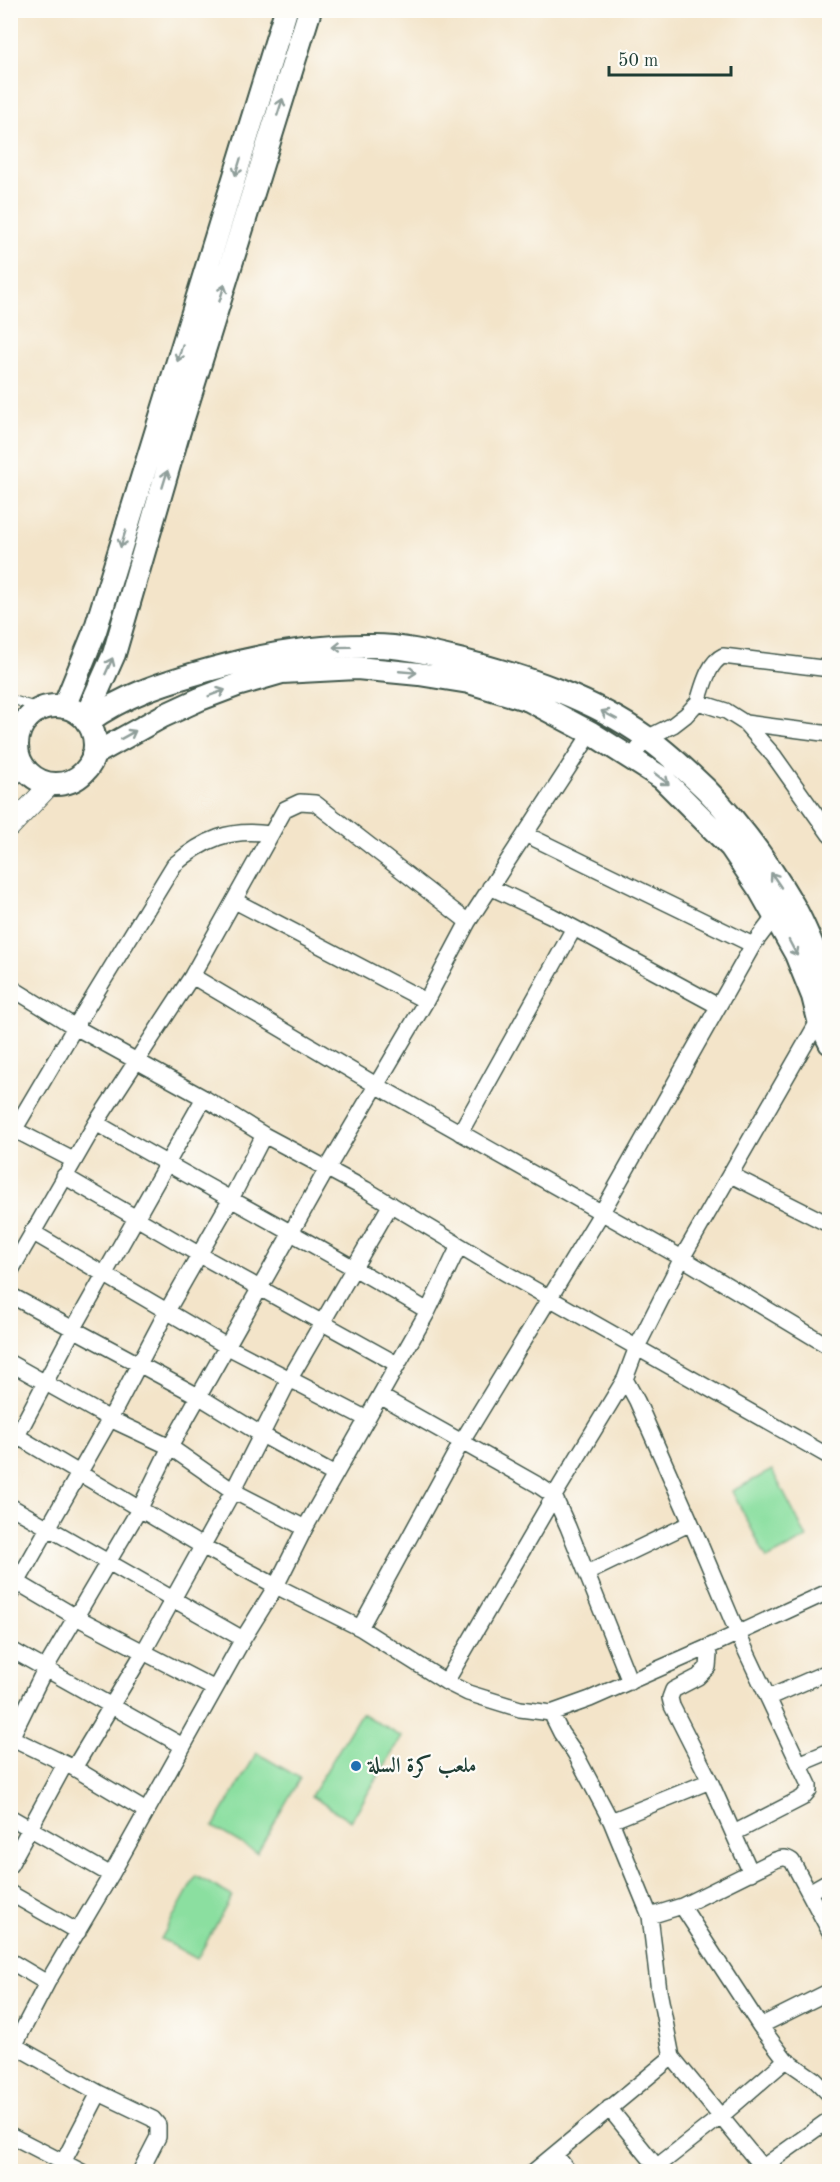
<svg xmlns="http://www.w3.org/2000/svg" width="840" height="2182" font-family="'Old Standard TT',Amiri,serif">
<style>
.green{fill:#8bdfa0;stroke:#558e6a;stroke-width:1.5}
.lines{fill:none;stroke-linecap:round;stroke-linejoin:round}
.service-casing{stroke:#3f564a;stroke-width:10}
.minor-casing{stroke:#3f564a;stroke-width:18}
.tertiary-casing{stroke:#3f564a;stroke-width:22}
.secondary-casing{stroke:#3f564a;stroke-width:26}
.service{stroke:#fff;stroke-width:8}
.minor{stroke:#fff;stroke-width:15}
.tertiary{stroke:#fff;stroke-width:20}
.secondary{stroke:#fff;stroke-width:22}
.oneway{stroke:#8f9e9a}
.poi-dot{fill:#1f6fb2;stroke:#fdfcf7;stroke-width:2}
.labels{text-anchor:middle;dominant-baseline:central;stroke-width:4.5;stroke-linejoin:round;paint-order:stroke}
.poi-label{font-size:21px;font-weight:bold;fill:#1f3d34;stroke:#fdfcf7;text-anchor:start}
</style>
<rect width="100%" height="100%" fill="#fdfcf7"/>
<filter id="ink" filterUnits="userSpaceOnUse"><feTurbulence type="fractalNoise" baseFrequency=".0167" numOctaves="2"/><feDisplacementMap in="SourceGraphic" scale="12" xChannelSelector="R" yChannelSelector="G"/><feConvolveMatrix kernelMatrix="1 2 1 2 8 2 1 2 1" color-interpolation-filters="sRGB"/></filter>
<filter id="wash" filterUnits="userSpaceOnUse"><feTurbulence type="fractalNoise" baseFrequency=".008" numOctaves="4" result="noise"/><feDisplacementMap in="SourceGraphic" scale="24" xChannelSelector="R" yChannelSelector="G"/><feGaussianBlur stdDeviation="1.35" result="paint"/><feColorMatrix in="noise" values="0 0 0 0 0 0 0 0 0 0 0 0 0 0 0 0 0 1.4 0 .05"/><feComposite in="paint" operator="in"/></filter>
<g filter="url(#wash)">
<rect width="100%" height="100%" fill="#f3e4c9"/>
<path class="green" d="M 772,1470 L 807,1538 L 767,1559 L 732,1491 Z
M 361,1713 L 402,1737 L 351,1821 L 311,1796 Z
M 257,1753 L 300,1778 L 257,1853 L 213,1827 Z
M 196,1876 L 232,1896 L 197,1959 L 161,1939 Z"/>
</g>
<g filter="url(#ink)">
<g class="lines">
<g class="service-casing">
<path id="service" d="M 10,699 L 43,709
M 10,742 L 20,761"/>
</g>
<g class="minor-casing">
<path id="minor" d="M 698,702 C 703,687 708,663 723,656 L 830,669
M 745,723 L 830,734
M 631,758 L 647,738 L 673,725 L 686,715 L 698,702 L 726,711 L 745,723 L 774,756 L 830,835
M 525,834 L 753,945
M 490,887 L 552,916 L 718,1006
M 235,901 L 426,1001
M 192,976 L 376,1085 L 682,1258 L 830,1347
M 10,987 L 75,1027 L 204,1098 L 264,1135 L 365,1189 L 507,1274 L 830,1457
M 96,1123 C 206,1187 319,1246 428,1311
M 15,1130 L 73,1160
M 460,1133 L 574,928
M 10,1137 L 75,1027 L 174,865 C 204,839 230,828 270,834
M 731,1175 L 830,1225
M 64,1176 L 200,1255 L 397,1364
M 32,1232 L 228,1347 L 367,1419
M 10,1272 L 96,1123 L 192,976 L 285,809 L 300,802 L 315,803 L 468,922
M 10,1295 L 200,1397 L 262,1435 L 335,1475
M 10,1363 L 110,1419 L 170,1447 L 233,1491 L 305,1528
M 625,1379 L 637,1401 L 691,1523 L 738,1634 L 809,1785 L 809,1790 L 802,1798 L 734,1833
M 380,1396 L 538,1485 L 554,1496 L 568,1527 L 630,1682
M 10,1432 L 202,1546 L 276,1586 L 360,1628 L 446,1682 L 468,1693 L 520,1709 L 551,1713 L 590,1699 L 706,1648 L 830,1591
M 10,1449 L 74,1328 L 204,1098
M 10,1506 L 243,1639
M 587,1573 L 691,1523
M 10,1578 L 76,1617 L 215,1689
M 10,1595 L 110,1419 L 167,1311 L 231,1199 L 264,1135
M 360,1628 L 461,1443 L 602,1212 L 753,945 L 775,916
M 706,1648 L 709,1655 L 708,1667 L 698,1677 L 673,1690 L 670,1698 L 672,1706 L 710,1781 L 751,1873
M 10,1649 L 183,1746
M 446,1682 L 554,1496 L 625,1379 L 637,1347 L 682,1258 L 819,1020
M 768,1698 L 830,1671
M 551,1713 L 561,1733 L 575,1753 L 611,1821 L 650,1916 L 659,1991 L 672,2057
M 10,1737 L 74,1768 L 146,1811
M 11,1738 L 45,1669 L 140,1508 L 170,1447 L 327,1169 L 426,1001 L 468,922 L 591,733
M 799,1764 L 830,1751
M 74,1768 L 143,1653 L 233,1491 L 289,1380 L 391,1204
M 10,1817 L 111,1875
M 611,1821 L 710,1781
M 10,1865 L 65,1764
M 809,1892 L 830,1880
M 10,1893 L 78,1932
M 682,1906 L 760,2026 L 786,2060 L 815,2080 L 830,2095
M 650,1916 L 682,1906 L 773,1861 C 781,1858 785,1856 792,1861 L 830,1932
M 10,1961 L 47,1983
M 760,2026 L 830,1991
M 10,2043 L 99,2093 L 153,2119 L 158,2125 L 158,2137 L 140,2172
M 10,2054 L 47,1983 L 111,1875 L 243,1639 L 276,1586 L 305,1528 L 428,1311 L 459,1246
M 609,2108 L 661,2172
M 10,2135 L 82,2172
M 555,2154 L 569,2172
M 58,2172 L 99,2093
M 533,2172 L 672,2057 L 766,2172
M 650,2172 L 720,2117 L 786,2060
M 756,2172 L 830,2119"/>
</g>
<g class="tertiary-casing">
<path id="tertiary" d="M 10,778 L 22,764
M 10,827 L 51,784"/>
</g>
<g class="secondary-casing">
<path id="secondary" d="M17 745a39 39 0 1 1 78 0a39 39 0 1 1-78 0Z
M 64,707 L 95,631 L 286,10
M 85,719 L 114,654 L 178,434 L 310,10
M 87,722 C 126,694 165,682 212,669 C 265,654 318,645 373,646 C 404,646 434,654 463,661 C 527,677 593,699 647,738 C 663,749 678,763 692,776 C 730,810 767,861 793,905 C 808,931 818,961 830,989
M 93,755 L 163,716 L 200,699 L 237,685 L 282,672 L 357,668 L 419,674 L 469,682 L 529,700 L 591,733 L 662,778 L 731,847 L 760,890 L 796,954 L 813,996 L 819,1020 L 830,1043"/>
</g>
<use href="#service" class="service"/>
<use href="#minor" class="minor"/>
<use href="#tertiary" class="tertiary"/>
<use href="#secondary" class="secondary"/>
</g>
<defs><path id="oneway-shaft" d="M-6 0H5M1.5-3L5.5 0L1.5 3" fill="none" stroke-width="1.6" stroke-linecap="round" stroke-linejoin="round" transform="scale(1.5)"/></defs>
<g class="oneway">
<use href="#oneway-shaft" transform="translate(280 107) rotate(-72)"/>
<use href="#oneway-shaft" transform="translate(238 167) rotate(107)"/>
<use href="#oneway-shaft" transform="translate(222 293) rotate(-73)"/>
<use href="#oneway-shaft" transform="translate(180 353) rotate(107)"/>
<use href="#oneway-shaft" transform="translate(165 479) rotate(-73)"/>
<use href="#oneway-shaft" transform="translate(123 539) rotate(107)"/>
<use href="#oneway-shaft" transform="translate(342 647) rotate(179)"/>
<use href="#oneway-shaft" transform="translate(109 666) rotate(-66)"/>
<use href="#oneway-shaft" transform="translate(408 672) rotate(5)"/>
<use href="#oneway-shaft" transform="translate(217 693) rotate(-21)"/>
<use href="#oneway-shaft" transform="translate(609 715) rotate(-152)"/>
<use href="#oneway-shaft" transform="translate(128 735) rotate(-29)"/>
<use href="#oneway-shaft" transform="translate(662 779) rotate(38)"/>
<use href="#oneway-shaft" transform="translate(776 880) rotate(-124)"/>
<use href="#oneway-shaft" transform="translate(793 948) rotate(62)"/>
</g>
</g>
<circle class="poi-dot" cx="356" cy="1766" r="6"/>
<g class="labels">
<g class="poi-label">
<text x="368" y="1766">ملعب كرة السلة</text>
</g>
</g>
<rect width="840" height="2182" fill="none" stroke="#fdfcf7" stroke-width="36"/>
<path d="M609 66v9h122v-9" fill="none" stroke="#1f3d34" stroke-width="3"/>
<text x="618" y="66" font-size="18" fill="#1f3d34" stroke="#fdfcf7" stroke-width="4.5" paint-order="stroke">50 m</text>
</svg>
